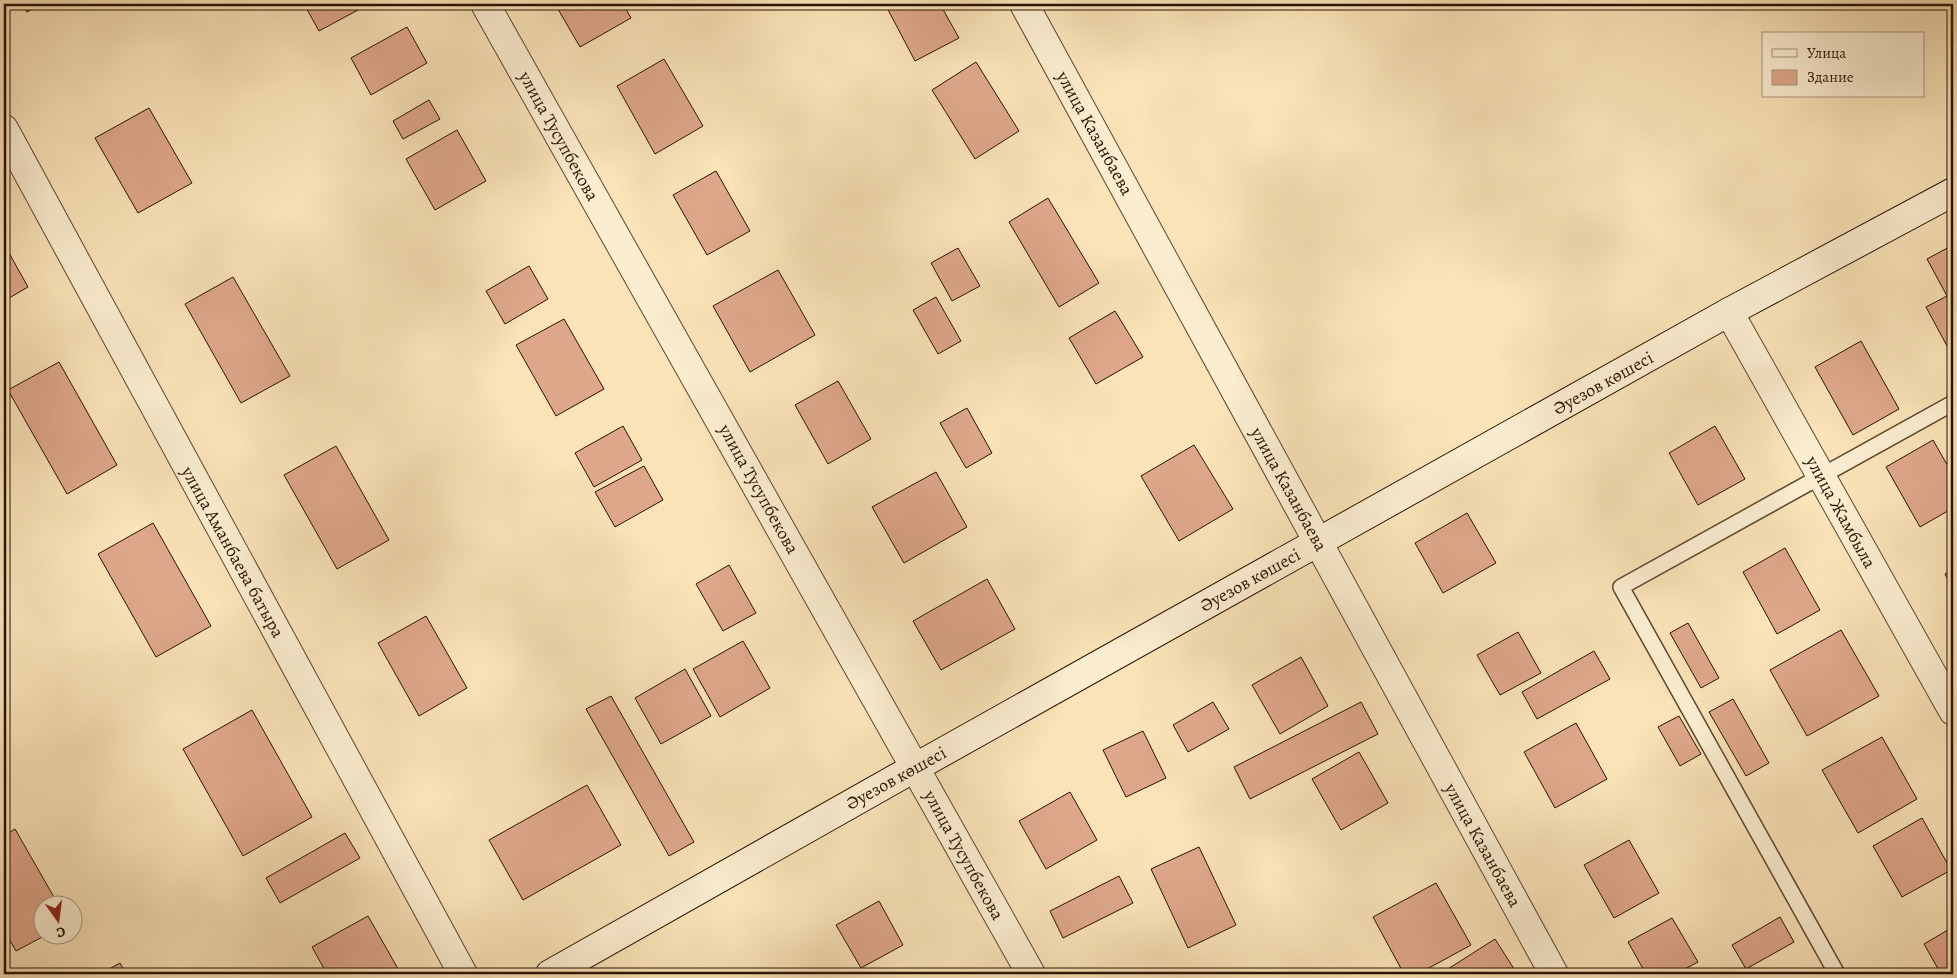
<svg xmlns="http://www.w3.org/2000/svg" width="1957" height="978" font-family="Alegreya,serif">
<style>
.building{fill:#dea78a;stroke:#291200}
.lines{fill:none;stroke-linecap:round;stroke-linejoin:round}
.lane-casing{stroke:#5d462e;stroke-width:18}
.street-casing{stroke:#5d462e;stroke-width:30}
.secondary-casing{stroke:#291200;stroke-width:30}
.lane{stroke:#fbedd0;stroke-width:15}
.street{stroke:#fbedd0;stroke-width:28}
.secondary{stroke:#fbedd0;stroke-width:28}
.labels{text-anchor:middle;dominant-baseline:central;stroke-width:4;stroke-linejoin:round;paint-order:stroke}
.street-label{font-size:18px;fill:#291200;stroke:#fbedd0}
</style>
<rect width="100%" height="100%" fill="#f9e3b7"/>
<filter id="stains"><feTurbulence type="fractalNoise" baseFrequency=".004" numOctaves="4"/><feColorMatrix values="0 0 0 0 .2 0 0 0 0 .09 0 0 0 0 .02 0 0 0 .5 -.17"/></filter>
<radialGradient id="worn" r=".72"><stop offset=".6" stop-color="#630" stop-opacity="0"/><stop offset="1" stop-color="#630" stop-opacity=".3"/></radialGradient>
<path class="building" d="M 22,4 L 42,4 L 27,12 Z
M 304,4 L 369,4 L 319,31 Z
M 555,4 L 623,4 L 631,18 L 580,47 Z
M 885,4 L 940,4 L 959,38 L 915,61 Z
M 407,27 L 427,63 L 371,95 L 351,58 Z
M 664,59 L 703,126 L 655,154 L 617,86 Z
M 976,62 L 1019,131 L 975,159 L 932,90 Z
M 429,100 L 440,119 L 403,139 L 393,121 Z
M 149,108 L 192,183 L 138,213 L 95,138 Z
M 457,130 L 486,181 L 435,210 L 406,159 Z
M 716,171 L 750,231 L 707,255 L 673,195 Z
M 1048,198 L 1099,283 L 1059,307 L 1009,222 Z
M 4,244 L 28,287 L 4,301 Z
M 1953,245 L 1953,357 L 1926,307 L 1947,296 L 1927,259 Z
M 958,248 L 980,286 L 952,301 L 931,263 Z
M 529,266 L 548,299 L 505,324 L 486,291 Z
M 778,270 L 815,335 L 750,372 L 713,306 Z
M 233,277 L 290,376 L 241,403 L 185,304 Z
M 936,297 L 961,341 L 938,354 L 913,310 Z
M 1115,311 L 1143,357 L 1096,384 L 1069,338 Z
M 564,319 L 604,389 L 556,416 L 516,345 Z
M 1861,341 L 1899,409 L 1853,435 L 1815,367 Z
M 59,362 L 117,465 L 67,494 L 8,390 Z
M 838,381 L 871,439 L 828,464 L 795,405 Z
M 967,408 L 992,453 L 966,468 L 940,423 Z
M 623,426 L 642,460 L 594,487 L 575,453 Z
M 1715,426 L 1745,479 L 1698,505 L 1669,453 Z
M 1933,440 L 1953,475 L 1953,508 L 1920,527 L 1886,467 Z
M 1194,445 L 1233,509 L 1179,541 L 1141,476 Z
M 336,446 L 389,540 L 337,569 L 284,475 Z
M 644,466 L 663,500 L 615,527 L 595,492 Z
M 936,472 L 967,527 L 904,563 L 872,507 Z
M 1467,513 L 1496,563 L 1443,593 L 1415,543 Z
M 153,523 L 211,626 L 156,657 L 98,554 Z
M 1785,548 L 1820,610 L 1777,634 L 1743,572 Z
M 729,565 L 756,613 L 723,631 L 696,584 Z
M 1953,569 L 1953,589 L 1945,574 Z
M 987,579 L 1015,629 L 941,670 L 913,621 Z
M 426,616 L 467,688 L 419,716 L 378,643 Z
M 1688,623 L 1719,678 L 1701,688 L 1670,633 Z
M 1841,630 L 1879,696 L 1807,736 L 1770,670 Z
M 1518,632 L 1541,673 L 1500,695 L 1477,655 Z
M 743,641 L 770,688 L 720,717 L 693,669 Z
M 1594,651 L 1610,679 L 1537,719 L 1522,692 Z
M 1301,657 L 1328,706 L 1280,734 L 1252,685 Z
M 685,669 L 711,716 L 661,744 L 635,698 Z
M 611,696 L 694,842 L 669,856 L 586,709 Z
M 1733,699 L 1769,763 L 1746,776 L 1709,712 Z
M 1213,702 L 1229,729 L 1188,752 L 1173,725 Z
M 1361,702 L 1378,734 L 1250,799 L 1234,767 Z
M 252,710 L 312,817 L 243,856 L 183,749 Z
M 1679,716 L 1701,754 L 1680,766 L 1658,727 Z
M 1576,723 L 1607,779 L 1555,808 L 1524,752 Z
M 1143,731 L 1166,778 L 1126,797 L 1103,750 Z
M 1882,737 L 1917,799 L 1858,833 L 1822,770 Z
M 1359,752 L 1388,803 L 1341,830 L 1312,779 Z
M 587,785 L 621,845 L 523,900 L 489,840 Z
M 1070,792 L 1097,840 L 1046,869 L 1019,821 Z
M 1922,818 L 1951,870 L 1902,897 L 1873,846 Z
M 15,829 L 59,906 L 42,906 L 42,936 L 44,936 L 16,951 L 4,930 L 4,836 Z
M 345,833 L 360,858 L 280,903 L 266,878 Z
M 1629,840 L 1659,893 L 1614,918 L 1584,865 Z
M 1199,847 L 1236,925 L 1188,948 L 1151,869 Z
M 1119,876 L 1133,903 L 1063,938 L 1050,911 Z
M 1436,883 L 1471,945 L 1418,974 L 1404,974 L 1373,917 Z
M 879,901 L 903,945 L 861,968 L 836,925 Z
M 368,916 L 401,974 L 327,974 L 312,947 Z
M 1780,917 L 1794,942 L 1746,969 L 1732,945 Z
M 1672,918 L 1698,962 L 1675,974 L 1646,974 L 1628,942 Z
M 1953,927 L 1953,974 L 1941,974 L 1924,944 Z
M 1495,939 L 1516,972 L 1514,974 L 1440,974 Z
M 120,963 L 126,974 L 100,974 Z"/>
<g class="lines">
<g class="lane-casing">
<path id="lane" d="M 1837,974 L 1621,587 L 1953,403"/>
</g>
<g class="street-casing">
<path id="street" d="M 485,4 L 1031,974
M 1024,4 L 1554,974
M 4,129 L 463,974
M 1729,312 L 1953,711"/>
</g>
<g class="secondary-casing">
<path id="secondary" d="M 550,974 L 916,767 L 1729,312 L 1953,192"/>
</g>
<use href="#lane" class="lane"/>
<use href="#street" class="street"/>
<use href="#secondary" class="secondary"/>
</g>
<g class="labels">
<g class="street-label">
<text transform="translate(1095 133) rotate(61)">улица Казанбаева</text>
<text transform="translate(559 136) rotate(61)">улица Тусупбекова</text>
<text transform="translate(1603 383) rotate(-29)">Әуезов көшесі</text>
<text transform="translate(759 489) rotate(61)">улица Тусупбекова</text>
<text transform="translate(1289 489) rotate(61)">улица Казанбаева</text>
<text transform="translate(1841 512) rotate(61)">улица Жамбыла</text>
<text transform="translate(233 552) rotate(61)">улица Аманбаева батыра</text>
<text transform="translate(1250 580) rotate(-29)">Әуезов көшесі</text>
<text transform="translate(896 778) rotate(-29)">Әуезов көшесі</text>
<text transform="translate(1483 845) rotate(61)">улица Казанбаева</text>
<text transform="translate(964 855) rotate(61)">улица Тусупбекова</text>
</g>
</g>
<rect width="1957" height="978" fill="none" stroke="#f9e3b7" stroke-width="20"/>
<rect x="5" y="5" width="1947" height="968" fill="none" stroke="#291200" stroke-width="2.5"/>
<rect x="10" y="10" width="1937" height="958" fill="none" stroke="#291200"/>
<rect x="1762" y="32" width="162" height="65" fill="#fbedd0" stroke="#a7957d"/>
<rect x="1772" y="49" width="25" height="8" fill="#fbedd0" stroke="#a7957d"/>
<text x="1807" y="58" font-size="15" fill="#291200">Улица</text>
<rect x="1772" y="70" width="25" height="15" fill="#dea78a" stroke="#a7957d"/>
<text x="1807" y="82" font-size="15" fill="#291200">Здание</text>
<g transform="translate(58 920) rotate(166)"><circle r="24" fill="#fbedd0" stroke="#a7957d"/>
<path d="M0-4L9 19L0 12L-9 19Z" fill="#8f2418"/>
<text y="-8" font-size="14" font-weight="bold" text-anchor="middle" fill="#291200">С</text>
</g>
<rect width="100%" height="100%" filter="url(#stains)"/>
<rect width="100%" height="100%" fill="url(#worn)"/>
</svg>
